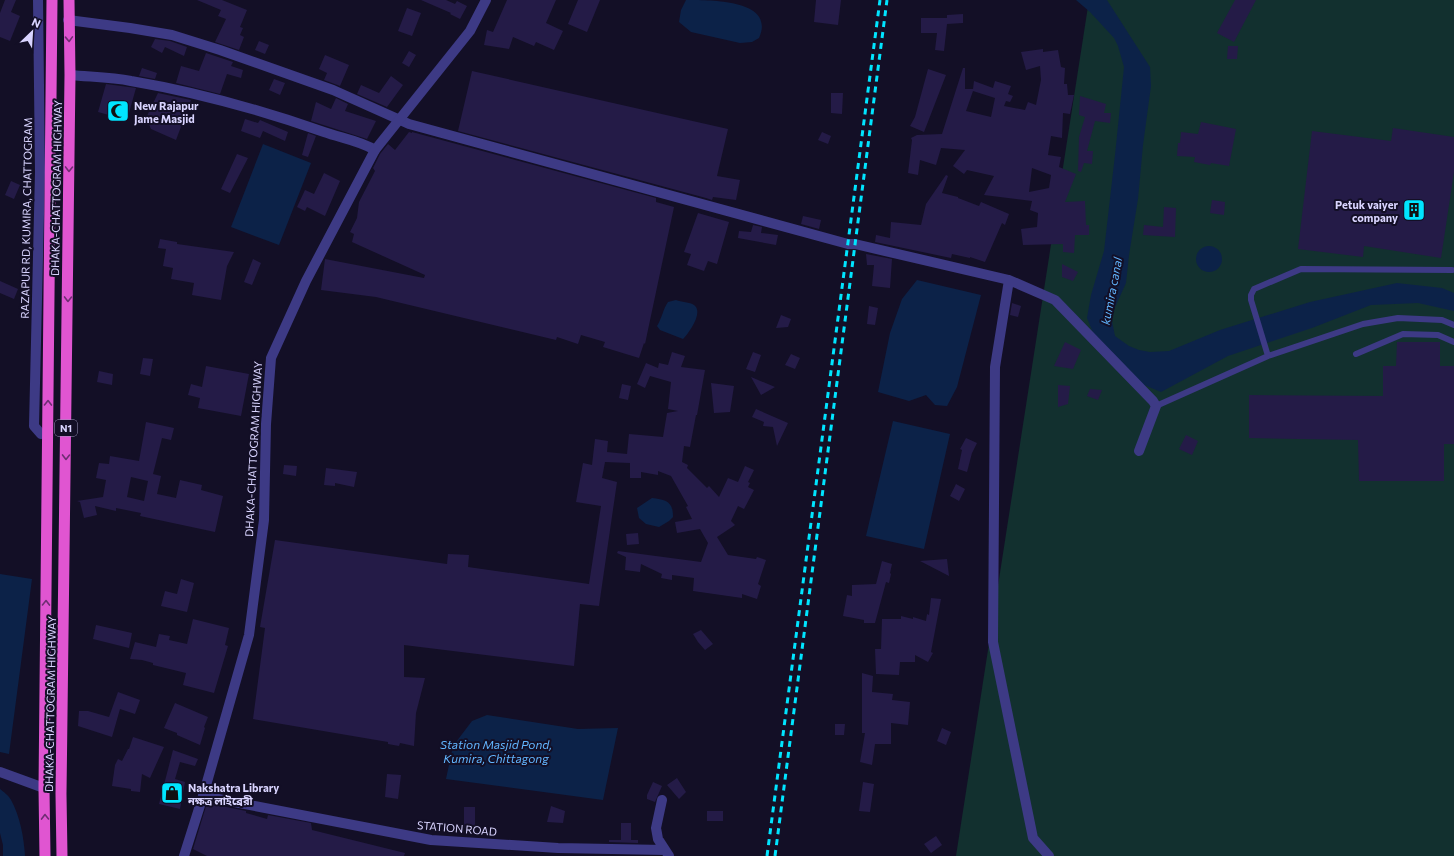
<svg xmlns="http://www.w3.org/2000/svg" width="1454" height="856" font-family="Commissioner,'Noto Sans Bengali',sans-serif">
<style>
.green{fill:#12302f}
.water{fill:#0c2248}
.building{fill:#241b47;fill-rule:evenodd}
.lines{fill:none;stroke-linecap:round;stroke-linejoin:round}
.service{stroke:#3d3a85;stroke-width:6}
.minor{stroke:#3d3a85;stroke-width:10}
.tertiary{stroke:#3d3a85;stroke-width:10}
.trunk{stroke:#e055d1;stroke-width:11}
.rail{stroke:#00e5ff;stroke-width:3;stroke-dasharray:6 5;stroke-linecap:butt}
.oneway{stroke:#6f2e73}
.labels{text-anchor:middle;dominant-baseline:central;stroke-width:4;stroke-linejoin:round;paint-order:stroke}
.shield{fill:#130f26;stroke:#9e99be;stroke-width:1}
.shield-label{font-size:10px;font-weight:bold;fill:#d9d4ff}
.poi-label{font-size:11px;font-weight:bold;fill:#d9d4ff;stroke:#130f26;text-anchor:start}
.street-label{font-size:11px;fill:#d9d4ff;stroke:#130f26}
.water-label{font-size:12px;font-style:italic;fill:#62b6ff;stroke:#130f26}
</style>
<rect width="100%" height="100%" fill="#130f26"/>
<path class="green" d="M 1089,0 L 1454,0 L 1454,856 L 956,856 Z"/>
<path class="water" d="M 686,0 C 713,0 776,0 759,38 L 752,42 L 740,43 L 691,32 L 679,22 L 681,10 Z
M 1076,0 L 1107,0 L 1150,67 L 1151,86 L 1143,145 L 1138,199 L 1129,255 L 1126,283 L 1111,316 L 1115,336 L 1129,346 L 1139,350 L 1150,352 L 1169,351 L 1220,330 L 1310,302 L 1397,283 L 1442,288 L 1454,293 L 1454,311 L 1418,303 L 1371,305 L 1312,328 L 1228,356 L 1161,392 L 1142,384 L 1094,335 L 1087,318 L 1091,295 L 1104,251 L 1115,155 L 1124,67 L 1118,46 L 1114,38 L 1090,12 Z
M 263,144 L 311,163 L 279,245 L 231,227 Z
M1196 259a13 13 0 1 1 26 0a13 13 0 1 1-26 0Z
M 917,280 L 981,295 L 957,387 L 947,406 L 935,405 L 926,395 L 909,401 L 878,392 L 890,333 L 902,299 Z
M 676,300 C 681,302 690,302 694,305 C 704,312 689,333 683,339 L 660,330 L 657,326 C 662,318 663,309 668,302 Z
M 893,421 L 950,434 L 924,549 L 866,536 Z
M 652,498 C 666,500 673,501 673,517 L 669,521 L 659,527 L 646,524 L 639,518 L 637,508 Z
M 0,574 L 32,579 L 9,754 L 0,752 Z
M 487,715 L 578,729 L 618,728 L 603,800 L 446,779 L 453,746 L 472,721 Z
M 0,789 C 4,792 9,796 11,800 C 20,816 24,838 25,856 L 3,856 L 3,845 L 0,833 Z"/>
<path class="building" d="M 5,0 L 16,0 L 11,12 L 20,16 L 10,41 L 0,37 L 0,13 Z
M 197,0 L 222,0 L 247,10 L 240,27 L 243,28 L 240,35 L 244,37 L 239,50 L 215,42 L 226,19 L 218,16 L 221,10 Z
M 421,0 L 446,0 L 455,4 L 457,1 L 467,6 L 460,19 L 450,14 L 451,13 Z
M 507,0 L 556,0 L 546,23 L 563,31 L 554,50 L 536,42 L 534,46 L 513,37 L 509,49 L 484,45 L 487,30 L 493,32 Z
M 578,0 L 600,0 L 587,32 L 568,24 Z
M 816,0 L 841,0 L 838,25 L 814,22 Z
M 1235,0 L 1256,0 L 1234,42 L 1217,33 Z
M 407,8 L 421,13 L 412,36 L 398,31 Z
M 963,14 L 963,23 L 947,24 L 944,51 L 935,50 L 937,33 L 921,33 L 921,18 L 947,18 L 947,15 Z
M 155,39 L 170,41 L 187,47 L 184,56 L 165,47 L 162,53 L 151,47 Z
M 259,41 L 269,45 L 265,54 L 255,50 Z
M 1228,46 L 1238,46 L 1237,59 L 1227,59 Z
M 1043,49 L 1043,52 L 1058,50 L 1061,67 L 1065,68 L 1064,84 L 1067,84 L 1068,95 L 1074,95 L 1070,114 L 1063,113 L 1062,138 L 1051,136 L 1048,155 L 1061,157 L 1059,167 L 1076,174 L 1065,202 L 1085,201 L 1086,225 L 1089,225 L 1089,235 L 1075,235 L 1074,253 L 1063,252 L 1063,244 L 1023,245 L 1021,229 L 1037,227 L 1038,213 L 1030,210 L 1032,201 L 984,195 L 994,176 L 967,170 L 964,174 L 953,166 L 965,150 L 941,148 L 936,165 L 920,160 L 918,175 L 908,173 L 912,140 L 911,138 L 917,135 L 942,134 L 963,68 L 965,68 L 965,89 L 973,89 L 974,81 L 993,88 L 995,81 L 1011,86 L 1008,94 L 1013,96 L 1010,102 L 1006,101 L 1004,106 L 1025,110 L 1028,102 L 1036,105 L 1041,80 L 1040,66 L 1026,70 L 1021,52 ZM 973,91 L 995,98 L 991,117 L 966,111 ZM 1032,168 L 1051,175 L 1049,188 L 1029,192 Z
M 409,51 L 416,55 L 409,67 L 402,63 Z
M 206,53 L 233,62 L 231,66 L 243,70 L 241,78 L 227,74 L 220,94 L 176,83 L 181,66 L 199,71 Z
M 325,55 L 349,65 L 340,86 L 324,80 L 327,73 L 319,69 Z
M 142,68 L 157,73 L 155,79 L 139,76 Z
M 928,69 L 946,75 L 924,132 L 910,126 L 915,117 Z
M 472,71 L 728,129 L 717,176 L 740,180 L 736,200 L 713,197 L 712,200 L 706,198 L 458,131 Z
M 391,76 L 403,85 L 387,107 L 357,94 L 361,85 L 379,93 Z
M 274,79 L 285,83 L 280,95 L 269,90 Z
M 106,84 L 136,88 L 127,120 L 98,112 Z
M 158,93 L 191,100 L 176,140 L 151,129 L 146,118 Z
M 831,93 L 843,93 L 842,114 L 831,113 Z
M 1080,96 L 1106,104 L 1104,113 L 1111,113 L 1110,123 L 1095,121 L 1087,151 L 1093,151 L 1092,164 L 1084,163 L 1081,172 L 1078,171 L 1079,137 L 1085,117 L 1079,115 Z
M 336,98 L 348,104 L 345,111 L 376,121 L 367,139 L 311,121 L 316,102 L 331,109 Z
M 245,119 L 258,123 L 260,120 L 288,132 L 285,141 L 263,131 L 260,138 L 241,131 Z
M 1201,122 L 1236,129 L 1229,166 L 1211,163 L 1210,165 L 1194,162 L 1195,157 L 1177,156 L 1178,143 L 1180,143 L 1181,132 L 1198,134 Z
M 1393,128 L 1454,137 L 1454,172 L 1441,258 L 1364,246 L 1363,257 L 1298,249 L 1312,131 L 1391,141 Z
M 409,132 L 412,133 L 412,132 L 656,198 L 656,202 L 674,207 L 645,344 L 644,343 L 639,358 L 603,347 L 605,342 L 581,335 L 578,344 L 557,337 L 556,340 L 376,297 L 321,290 L 325,259 L 424,278 L 425,275 L 352,242 L 354,234 L 350,232 L 357,218 L 359,202 L 375,171 L 373,168 L 380,154 L 388,144 L 395,150 Z
M 822,132 L 831,136 L 828,144 L 818,140 Z
M 308,133 L 316,136 L 308,157 L 302,155 Z
M 237,154 L 248,158 L 230,193 L 221,189 Z
M 324,173 L 340,181 L 325,216 L 307,207 L 305,211 L 297,207 L 305,190 L 314,194 Z
M 946,175 L 948,176 L 942,193 L 958,197 L 958,198 L 979,206 L 981,202 L 1009,214 L 1005,225 L 1002,223 L 985,262 L 970,257 L 970,258 L 952,254 L 951,258 L 875,242 L 876,235 L 890,238 L 891,222 L 921,225 L 926,204 Z
M 11,181 L 20,185 L 14,199 L 5,195 Z
M 1212,200 L 1225,202 L 1224,215 L 1210,213 Z
M 1164,207 L 1176,208 L 1175,237 L 1143,235 L 1144,225 L 1163,227 Z
M 698,213 L 729,222 L 717,264 L 708,261 L 704,271 L 687,265 L 691,254 L 684,252 Z
M 803,216 L 821,220 L 819,229 L 801,224 Z
M 753,225 L 762,227 L 761,233 L 778,235 L 776,245 L 738,238 L 739,231 L 751,232 Z
M 160,239 L 177,242 L 177,244 L 234,252 L 227,266 L 221,300 L 192,295 L 194,283 L 171,279 L 173,268 L 163,266 L 166,249 L 158,248 Z
M 866,254 L 892,259 L 890,288 L 872,286 L 874,265 L 867,265 Z
M 253,259 L 261,263 L 252,285 L 244,282 Z
M 1062,264 L 1078,272 L 1073,281 L 1062,277 Z
M 0,281 L 18,289 L 14,299 L 0,293 Z
M 1012,303 L 1021,306 L 1018,317 L 1010,315 Z
M 869,306 L 878,308 L 875,325 L 867,324 Z
M 781,315 L 791,319 L 788,327 L 776,328 Z
M 1065,342 L 1081,350 L 1073,369 L 1054,366 Z
M 1397,342 L 1440,342 L 1440,366 L 1454,366 L 1454,444 L 1444,444 L 1444,481 L 1359,481 L 1358,440 L 1249,438 L 1249,395 L 1383,396 L 1383,366 L 1396,366 Z
M 672,352 L 685,356 L 681,367 L 705,370 L 697,415 L 696,415 L 690,447 L 684,446 L 682,462 L 688,465 L 687,468 L 707,488 L 709,486 L 719,497 L 728,478 L 738,482 L 745,466 L 754,470 L 748,482 L 750,483 L 748,487 L 754,490 L 744,509 L 738,506 L 731,521 L 735,525 L 717,537 L 728,555 L 756,559 L 757,557 L 766,560 L 758,584 L 761,586 L 757,599 L 742,594 L 742,598 L 693,591 L 694,578 L 672,575 L 672,580 L 661,578 L 662,574 L 641,564 L 640,572 L 625,570 L 626,557 L 617,553 L 618,551 L 701,562 L 708,543 L 700,529 L 677,533 L 675,522 L 692,519 L 686,507 L 688,506 L 671,476 L 658,471 L 658,475 L 641,472 L 641,478 L 630,478 L 630,463 L 605,462 L 602,478 L 617,482 L 599,606 L 580,604 L 574,666 L 404,645 L 404,677 L 425,678 L 416,713 L 414,746 L 400,743 L 399,746 L 388,744 L 388,742 L 253,719 L 265,628 L 260,627 L 275,540 L 447,564 L 448,554 L 469,555 L 468,567 L 589,584 L 601,506 L 576,502 L 583,463 L 592,465 L 595,439 L 608,441 L 607,452 L 627,454 L 629,434 L 663,437 L 667,413 L 678,411 L 668,409 L 671,382 L 650,376 L 645,388 L 637,384 L 646,363 L 658,368 L 659,363 L 668,365 Z
M 753,352 L 761,355 L 755,372 L 746,369 Z
M 791,354 L 800,358 L 795,369 L 785,365 Z
M 143,358 L 153,359 L 150,376 L 140,374 Z
M 206,366 L 249,374 L 241,416 L 198,408 L 200,398 L 188,395 L 191,384 L 202,387 Z
M 99,371 L 113,374 L 112,385 L 97,382 Z
M 751,377 L 775,387 L 761,395 Z
M 711,383 L 734,386 L 730,412 L 714,413 Z
M 622,384 L 631,386 L 628,400 L 619,398 Z
M 1058,385 L 1070,386 L 1068,404 L 1058,407 Z
M 1090,389 L 1102,390 L 1098,400 L 1087,396 Z
M 756,409 L 788,423 L 777,446 L 773,427 L 763,426 L 764,422 L 752,417 Z
M 146,422 L 174,428 L 171,440 L 162,438 L 153,474 L 161,476 L 157,494 L 176,498 L 180,480 L 202,485 L 201,490 L 223,496 L 215,532 L 140,516 L 141,513 L 116,508 L 116,511 L 95,506 L 97,515 L 84,518 L 80,502 L 77,501 L 103,497 L 106,480 L 96,478 L 99,463 L 109,464 L 110,456 L 139,461 ZM 131,477 L 148,481 L 144,501 L 127,497 Z
M 1186,435 L 1198,441 L 1192,455 L 1179,449 Z
M 966,438 L 977,443 L 972,453 L 967,472 L 958,469 L 962,450 L 960,449 Z
M 284,465 L 297,466 L 296,476 L 283,474 Z
M 326,468 L 357,472 L 354,487 L 335,483 L 335,486 L 324,485 Z
M 956,484 L 965,489 L 959,501 L 950,496 Z
M 638,533 L 639,544 L 627,545 L 626,534 Z
M 947,559 L 949,576 L 920,561 Z
M 882,561 L 892,564 L 890,573 L 891,574 L 889,583 L 886,582 L 875,623 L 864,623 L 864,620 L 843,616 L 847,595 L 852,596 L 852,585 L 876,584 Z
M 181,579 L 194,583 L 187,612 L 161,606 L 165,591 L 177,594 Z
M 931,598 L 941,599 L 931,652 L 933,653 L 928,662 L 915,655 L 915,662 L 900,662 L 899,675 L 876,674 L 875,649 L 881,649 L 882,619 L 901,619 L 901,616 L 913,619 L 913,617 L 926,621 L 927,614 L 929,615 Z
M 193,619 L 229,628 L 225,645 L 228,646 L 214,693 L 183,685 L 186,673 L 153,665 L 153,663 L 142,660 L 130,659 L 135,642 L 156,647 L 159,634 L 170,636 L 169,640 L 187,644 Z
M 96,625 L 132,633 L 129,648 L 93,639 Z
M 701,630 L 713,644 L 705,650 L 698,642 L 693,634 Z
M 862,673 L 873,676 L 872,692 L 893,694 L 892,700 L 910,702 L 908,725 L 891,723 L 891,744 L 875,744 L 872,765 L 860,762 L 865,733 L 862,733 Z
M 118,692 L 140,700 L 135,714 L 120,709 L 112,737 L 78,726 L 79,711 L 88,711 L 109,717 Z
M 175,703 L 208,717 L 204,727 L 205,728 L 200,745 L 177,735 L 177,733 L 164,728 Z
M 835,724 L 845,724 L 844,735 L 835,735 Z
M 942,728 L 951,732 L 946,745 L 937,741 Z
M 133,737 L 164,747 L 150,778 L 142,774 L 140,792 L 131,791 L 131,789 L 112,786 L 115,765 L 118,759 L 122,761 L 128,749 L 129,749 Z
M 173,750 L 198,759 L 195,766 L 180,762 L 175,779 L 185,782 L 180,809 L 159,804 Z
M 387,774 L 401,775 L 398,799 L 385,797 Z
M 677,778 L 686,792 L 679,799 L 667,785 Z
M 653,782 L 662,786 L 655,802 L 647,799 L 647,795 Z
M 863,782 L 874,784 L 870,812 L 859,811 Z
M 207,803 L 246,811 L 246,813 L 267,819 L 268,815 L 311,823 L 312,830 L 405,853 L 404,856 L 207,856 L 193,849 Z
M 551,806 L 565,811 L 563,823 L 547,822 Z
M 464,807 L 475,807 L 475,828 L 464,828 Z
M 707,811 L 723,811 L 723,821 L 707,821 Z
M 621,823 L 631,823 L 631,840 L 638,840 L 638,843 L 609,842 L 609,840 L 621,840 Z
M 936,836 L 942,845 L 931,853 L 924,844 Z"/>
<g class="lines">
<path class="service" d="M 1356,354 L 1403,334 L 1438,335 L 1454,342
M 1268,356 L 1251,300 L 1251,295 L 1254,289 L 1301,269 L 1452,270
M 1156,406 L 1268,356 L 1363,324 L 1398,318 L 1442,320 L 1454,325"/>
<path class="minor" d="M 38,0 L 40,172 L 34,426 L 41,434
M 68,20 L 130,28 L 172,35 L 220,50 L 333,90 L 409,124 L 848,244 L 855,244 L 1009,280 L 1055,300 L 1153,401 L 1156,406 L 1139,451
M 70,75 C 90,77 111,77 131,81 C 196,92 261,110 324,132 C 341,138 361,141 375,150
M 1009,280 L 995,367 L 993,642 L 1033,838 L 1049,856
M 0,772 L 44,788
M 203,796 L 431,840 L 558,848 L 665,850
M 662,800 L 656,828 L 658,839 L 669,856"/>
<path class="tertiary" d="M 184,856 L 203,796 L 249,635 L 264,520 L 266,424 L 271,358 L 306,281 L 375,150 L 470,31 L 486,0"/>
<path class="trunk" d="M 45,856 L 44,788 L 52,0
M 62,856 L 61,794 L 70,75 L 69,0"/>
<path class="rail" d="M 767,856 L 880,0
M 775,856 L 887,0"/>
</g>
<defs><path id="oneway-chevron" d="M-2-3.5L2.5 0L-2 3.5" fill="none" stroke-width="1.6" stroke-linecap="round" stroke-linejoin="round"/></defs>
<g class="oneway">
<use href="#oneway-chevron" transform="translate(69 39) rotate(88)"/>
<use href="#oneway-chevron" transform="translate(69 169) rotate(91)"/>
<use href="#oneway-chevron" transform="translate(68 299) rotate(91)"/>
<use href="#oneway-chevron" transform="translate(48 403) rotate(-89)"/>
<use href="#oneway-chevron" transform="translate(66 457) rotate(91)"/>
<use href="#oneway-chevron" transform="translate(46 603) rotate(-89)"/>
<use href="#oneway-chevron" transform="translate(45 817) rotate(-91)"/>
</g>
<defs>
<g id="mosque-square" transform="scale(1.15)"><rect x="-9" y="-9" width="18" height="18" rx="4" fill="#00e5ff" stroke="#130f26"/><path d="M3.5-4.9A6 6 0 1 0 3.5 4.9A5 5 0 1 1 3.5-4.9Z" fill="#111"/></g>
<g id="building-square" transform="scale(1.15)"><rect x="-9" y="-9" width="18" height="18" rx="4" fill="#00e5ff" stroke="#130f26"/><path d="M-4-6H4V6H1V3H-1V6H-4ZM-2.5-4.3h1.7v1.8h-1.7ZM.8-4.3h1.7v1.8H.8ZM-2.5-1h1.7V.8h-1.7ZM.8-1h1.7V.8H.8Z" fill="#111"/></g>
<g id="shop-square" transform="scale(1.15)"><rect x="-9" y="-9" width="18" height="18" rx="4" fill="#00e5ff" stroke="#130f26"/><path d="M-5-2.5h2.3a2.7 3.5 0 0 1 5.4 0H5L5.5 6h-11ZM-1.5-2.5h3a1.5 2.3 0 0 0-3 0Z" fill="#111"/></g>
</defs>
<g fill-rule="evenodd">
<use href="#mosque-square" x="118" y="111"/>
<use href="#building-square" x="1414" y="210"/>
<use href="#shop-square" x="172" y="793"/>
</g>
<g class="labels">
<rect class="shield" x="55" y="420" width="22" height="16" rx="3"/>
<g class="shield-label">
<text x="66" y="428">N1</text>
</g>
<g class="poi-label">
<text x="134" y="105">New Rajapur<tspan x="134" dy="13">Jame Masjid</tspan></text>
<text x="1398" y="204" text-anchor="end">Petuk vaiyer<tspan x="1398" dy="13">company</tspan></text>
<text x="188" y="787">Nakshatra Library<tspan x="188" dy="13">নক্ষত্র লাইব্রেরী</tspan></text>
</g>
<g class="street-label">
<text transform="translate(56 188) rotate(-89)">DHAKA-CHATTOGRAM HIGHWAY</text>
<text transform="translate(26 218) rotate(-89)">RAZAPUR RD, KUMIRA, CHATTOGRAM</text>
<text transform="translate(253 449) rotate(-87)">DHAKA-CHATTOGRAM HIGHWAY</text>
<text transform="translate(50 704) rotate(-89)">DHAKA-CHATTOGRAM HIGHWAY</text>
<text transform="translate(457 828) rotate(5)">STATION ROAD</text>
</g>
<g class="water-label">
<text transform="translate(1111 291) rotate(-79)">kumira canal</text>
<text x="496" y="744">Station Masjid Pond,<tspan x="496" dy="14">Kumira, Chittagong</tspan></text>
</g>
</g>
<g transform="translate(32 32) rotate(25)" stroke="#130f26" stroke-width="3" paint-order="stroke">
<path d="M0-3L7 15L0 10L-7 15Z" fill="#d9d4ff"/>
<text y="-6" font-size="11" font-weight="bold" text-anchor="middle" fill="#d9d4ff">N</text>
</g>
</svg>
